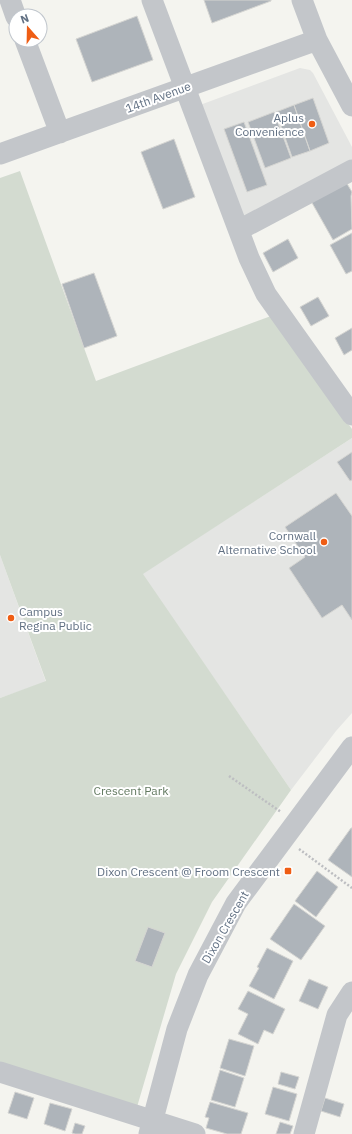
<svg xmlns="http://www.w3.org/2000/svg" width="352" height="1134" font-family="'IBM Plex Sans',sans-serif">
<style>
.built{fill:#e4e5e3}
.green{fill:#d3dbd0}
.building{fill:#aeb4ba;stroke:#d5d5d2}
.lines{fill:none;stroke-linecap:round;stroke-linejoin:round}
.path{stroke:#bdbec1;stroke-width:2.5;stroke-dasharray:2 2;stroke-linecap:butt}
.minor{stroke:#c3c6ca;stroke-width:21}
.poi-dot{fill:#ef5d14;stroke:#fff;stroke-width:1.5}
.labels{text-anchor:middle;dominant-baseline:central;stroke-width:4;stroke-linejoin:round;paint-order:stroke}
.street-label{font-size:12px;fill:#617083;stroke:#fff}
.poi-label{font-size:12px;fill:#617083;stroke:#fff;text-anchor:end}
.park-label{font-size:12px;fill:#627960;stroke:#fff}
</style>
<rect width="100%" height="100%" fill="#f4f4ef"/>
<path class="built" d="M 300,68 L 310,70 L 313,73 L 352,147 L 352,161 L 245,219 L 200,105 Z
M 352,438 L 352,713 L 336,731 L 291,790 L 142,574 Z
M 0,555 L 46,682 L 0,698 Z"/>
<path class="green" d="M 20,171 L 96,381 L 271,316 L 352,429 L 352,438 L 143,574 L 291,790 L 212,902 L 176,974 L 137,1107 L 0,1064 L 0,698 L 46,681 L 0,555 L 0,178 Z"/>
<path class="building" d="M 204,0 L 271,0 L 271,1 L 212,23 Z
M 137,16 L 153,60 L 92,82 L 76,39 Z
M 313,98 L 329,143 L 310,151 L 294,105 Z
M 294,105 L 310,151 L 292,157 L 276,112 Z
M 274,112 L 291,158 L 265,168 L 248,122 Z
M 244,122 L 267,185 L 247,192 L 224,129 Z
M 174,139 L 195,197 L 163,209 L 141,152 Z
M 346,182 L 352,192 L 351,196 L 352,229 L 333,240 L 311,201 Z
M 352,233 L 352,271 L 346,274 L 330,245 Z
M 288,239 L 298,258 L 273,272 L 263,253 Z
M 94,273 L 117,336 L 84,348 L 62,284 Z
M 318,297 L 329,316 L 311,326 L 300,307 Z
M 352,328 L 352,350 L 344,355 L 335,338 Z
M 352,452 L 352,480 L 350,481 L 337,462 Z
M 336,493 L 352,516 L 352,620 L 342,605 L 322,618 L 289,568 L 305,557 L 285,527 Z
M 351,828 L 352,828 L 352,877 L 328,860 Z
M 317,871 L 338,887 L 316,917 L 295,901 Z
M 294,904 L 325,926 L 301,960 L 270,939 Z
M 148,927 L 165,933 L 152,967 L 135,961 Z
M 267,948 L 293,961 L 274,999 L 249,986 L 259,968 L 257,967 Z
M 309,979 L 328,987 L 318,1009 L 299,1001 Z
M 248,991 L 285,1009 L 273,1034 L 264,1030 L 258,1044 L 238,1034 L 248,1014 L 238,1009 Z
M 229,1039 L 254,1046 L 245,1076 L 220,1068 Z
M 220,1070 L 244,1078 L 235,1107 L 211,1100 Z
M 281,1072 L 299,1077 L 295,1089 L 278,1084 Z
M 273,1087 L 297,1094 L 289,1121 L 265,1114 Z
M 15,1092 L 34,1098 L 27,1119 L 8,1113 Z
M 325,1098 L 344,1104 L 340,1117 L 321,1111 Z
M 210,1102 L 248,1113 L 241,1134 L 227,1134 L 206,1128 L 209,1118 L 205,1117 Z
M 50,1103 L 72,1109 L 65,1131 L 44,1124 Z
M 280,1122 L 293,1126 L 290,1134 L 276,1134 Z
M 75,1123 L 85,1126 L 82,1134 L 75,1134 L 72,1133 Z"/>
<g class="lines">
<path class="path" d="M 229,776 L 281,812
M 299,849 L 352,888"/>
<path class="minor" d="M 10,0 L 16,17
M 152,0 L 249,258 L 266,294 L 352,415
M 302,0 L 317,40 L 352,106
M 25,40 L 60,133
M 0,154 L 317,40
M 239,230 L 352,170
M 0,1072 L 195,1134
M 149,1134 L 177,1029 L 198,975 L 236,903 L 352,747
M 304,1134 L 337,1015 L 352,992"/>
</g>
<g class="poi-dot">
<circle cx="312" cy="124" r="4"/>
<circle cx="324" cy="542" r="4"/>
<circle cx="11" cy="618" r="4"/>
<rect x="284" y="867" width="8" height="8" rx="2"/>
</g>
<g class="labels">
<g class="street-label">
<text transform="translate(158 97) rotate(-20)">14th Avenue</text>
<text transform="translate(225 927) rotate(-60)">Dixon Crescent</text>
</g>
<g class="poi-label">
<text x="304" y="117">Aplus<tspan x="304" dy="14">Convenience</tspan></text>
<text x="316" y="535">Cornwall<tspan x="316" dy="14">Alternative School</tspan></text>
<text x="19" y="611" text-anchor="start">Campus<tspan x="19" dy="14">Regina Public</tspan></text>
<text x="280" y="871">Dixon Crescent @ Froom Crescent</text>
</g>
<g class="park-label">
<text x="131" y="790">Crescent Park</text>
</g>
</g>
<g transform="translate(28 28) rotate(340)"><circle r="19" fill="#ffffff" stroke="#c0c6cd"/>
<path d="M0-3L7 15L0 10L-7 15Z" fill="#ef5d14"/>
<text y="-6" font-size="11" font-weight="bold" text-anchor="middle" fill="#617083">N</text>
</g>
</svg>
